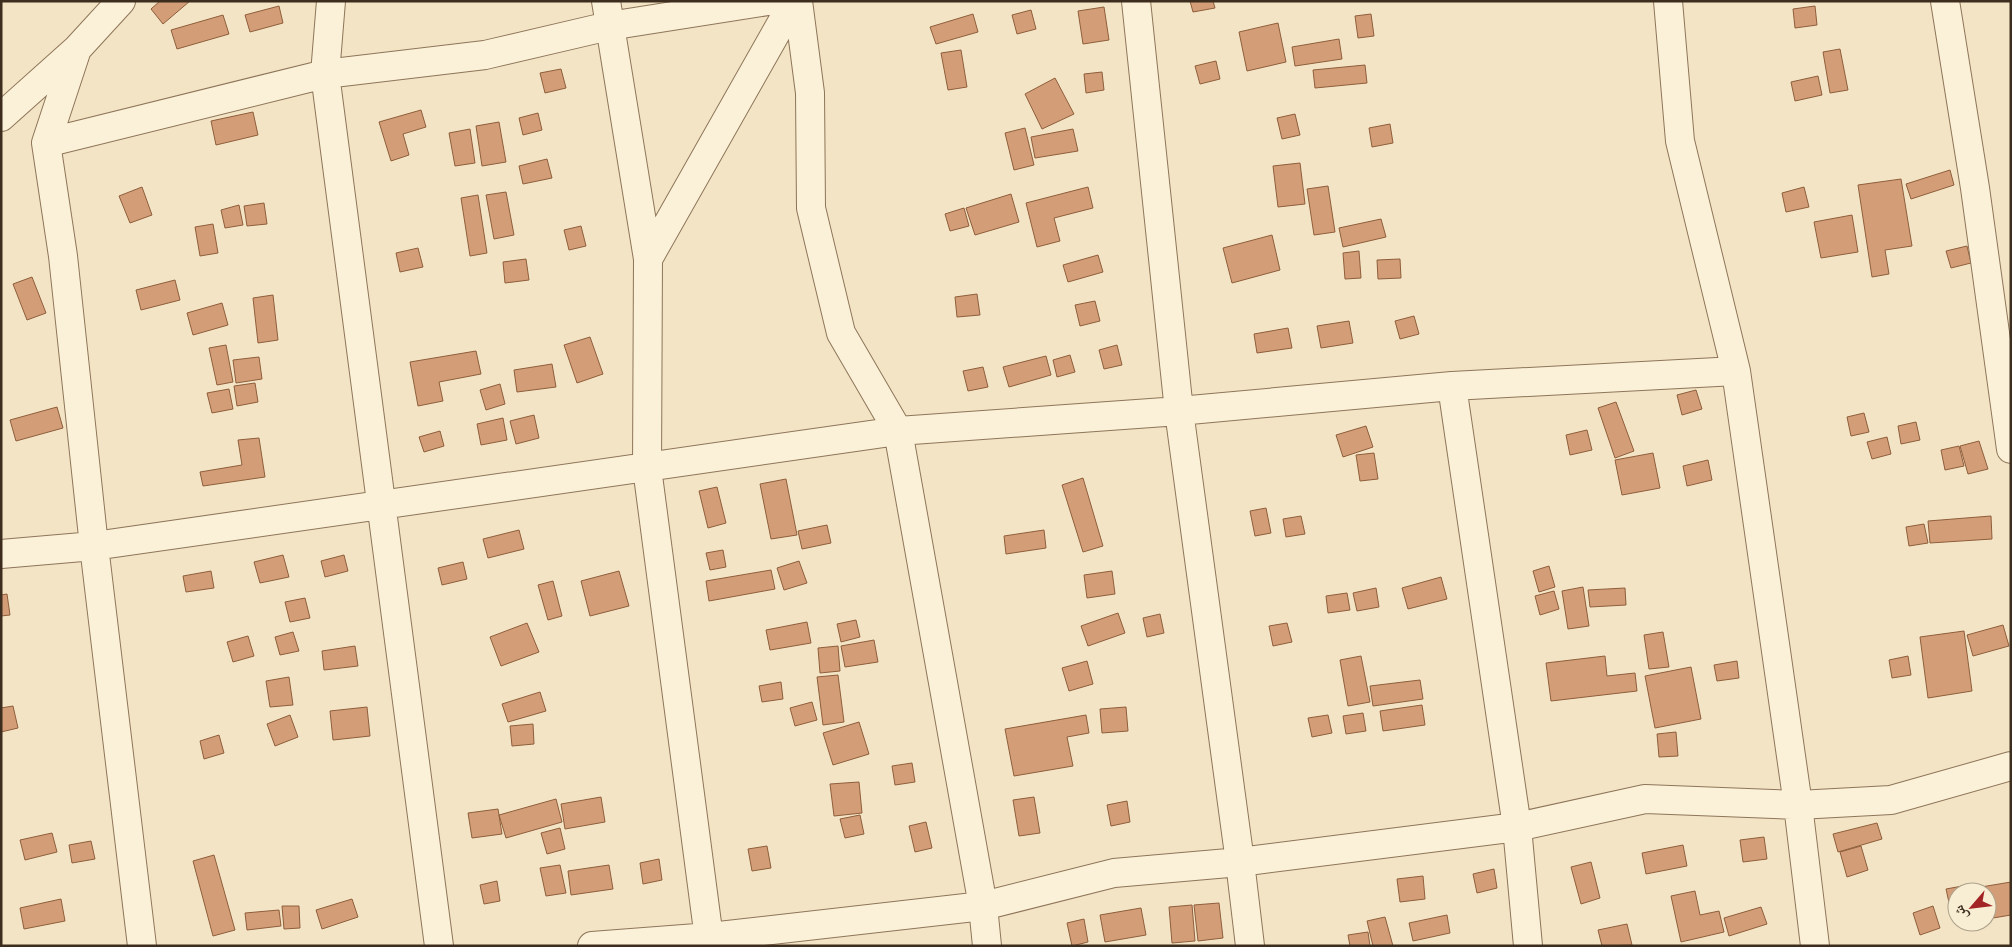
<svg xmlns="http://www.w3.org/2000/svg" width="2012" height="947" font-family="Spectral,'Noto Naskh Arabic',serif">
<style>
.building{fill:#d39e77;stroke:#8f5e3c}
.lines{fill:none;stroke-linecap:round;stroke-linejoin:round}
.minor-casing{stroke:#8e7559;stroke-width:30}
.minor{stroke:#fbf1d8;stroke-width:28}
</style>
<rect width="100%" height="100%" fill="#f2e4c4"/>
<path class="building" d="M 160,1 L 190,1 L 163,24 L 151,9 Z
M 1190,1 L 1213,1 L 1215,8 L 1193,12 Z
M 279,6 L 283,23 L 250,32 L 245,15 Z
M 1815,6 L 1817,25 L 1795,28 L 1793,9 Z
M 1104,7 L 1109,40 L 1083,44 L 1078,11 Z
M 1031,10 L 1036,29 L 1017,34 L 1012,15 Z
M 973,14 L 978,32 L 936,44 L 930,27 Z
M 1371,14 L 1374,36 L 1358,38 L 1355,16 Z
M 223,15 L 229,34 L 177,49 L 171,30 Z
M 1278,23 L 1286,62 L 1247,71 L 1239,32 Z
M 1339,39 L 1342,59 L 1295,66 L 1292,47 Z
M 1840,49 L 1848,90 L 1830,93 L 1823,52 Z
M 961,50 L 967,87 L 948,90 L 941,53 Z
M 1216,61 L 1220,79 L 1200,84 L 1195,66 Z
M 1365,65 L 1367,83 L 1315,88 L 1313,70 Z
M 561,69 L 566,88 L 545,93 L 540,73 Z
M 1102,72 L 1104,90 L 1086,93 L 1084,74 Z
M 1818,76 L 1822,95 L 1795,101 L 1791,82 Z
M 1055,78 L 1074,114 L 1042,129 L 1025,94 Z
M 421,110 L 426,127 L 403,134 L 409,155 L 391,161 L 379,122 Z
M 253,112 L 258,135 L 216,145 L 211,121 Z
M 538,113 L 542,130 L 523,135 L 519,118 Z
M 1295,114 L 1300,135 L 1282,139 L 1277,118 Z
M 499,122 L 506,162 L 482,166 L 476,126 Z
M 1390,124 L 1393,143 L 1372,147 L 1369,128 Z
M 1025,128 L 1034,165 L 1014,170 L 1005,133 Z
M 470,129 L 475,163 L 455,166 L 449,133 Z
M 1073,129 L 1078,151 L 1035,158 L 1031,137 Z
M 547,159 L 552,178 L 523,184 L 519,166 Z
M 1300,163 L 1305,204 L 1278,207 L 1273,166 Z
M 1950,170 L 1954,185 L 1911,199 L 1906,184 Z
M 1901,179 L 1912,246 L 1885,250 L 1889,274 L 1872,277 L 1858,185 Z
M 1328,186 L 1335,232 L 1314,235 L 1307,189 Z
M 142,187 L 152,215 L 130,223 L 119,196 Z
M 1088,187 L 1093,208 L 1054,218 L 1060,241 L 1037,247 L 1026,203 Z
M 1804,187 L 1809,207 L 1786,212 L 1782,193 Z
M 506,192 L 514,235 L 494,239 L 486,195 Z
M 1011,194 L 1019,222 L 975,235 L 966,208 Z
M 478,195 L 487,253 L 470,256 L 461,198 Z
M 264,203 L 267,224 L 247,226 L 244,206 Z
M 239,205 L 243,225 L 225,228 L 221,210 Z
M 964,208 L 969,226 L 950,231 L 945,214 Z
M 1852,215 L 1858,252 L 1821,258 L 1814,222 Z
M 1381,219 L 1386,237 L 1343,247 L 1339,228 Z
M 213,224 L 218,253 L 200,256 L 195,227 Z
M 581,226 L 586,246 L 569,250 L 564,230 Z
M 1272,235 L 1280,270 L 1232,283 L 1223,248 Z
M 1967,246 L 1971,263 L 1951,268 L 1946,251 Z
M 418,248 L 423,267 L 400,272 L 396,253 Z
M 1359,251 L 1361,278 L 1345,279 L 1343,253 Z
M 1098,255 L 1103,272 L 1068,282 L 1063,265 Z
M 526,259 L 529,280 L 505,283 L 503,262 Z
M 1400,259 L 1401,278 L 1378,279 L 1377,260 Z
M 32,277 L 46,313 L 27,320 L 13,284 Z
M 175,280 L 180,300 L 141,310 L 136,290 Z
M 977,294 L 980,315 L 957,317 L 955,297 Z
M 273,295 L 278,340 L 258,343 L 253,298 Z
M 1095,301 L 1100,321 L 1080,326 L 1075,305 Z
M 222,303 L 228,325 L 193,335 L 187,313 Z
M 1414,316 L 1419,334 L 1400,339 L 1395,321 Z
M 1349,321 L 1353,343 L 1321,348 L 1317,326 Z
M 1288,328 L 1292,348 L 1257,353 L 1254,334 Z
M 590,337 L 603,374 L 577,383 L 564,345 Z
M 226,345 L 233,382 L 217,385 L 209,348 Z
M 1117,345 L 1122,365 L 1104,369 L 1099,350 Z
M 476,351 L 481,374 L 439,382 L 443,401 L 418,406 L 410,362 Z
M 1070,355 L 1075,372 L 1057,377 L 1053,360 Z
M 1046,356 L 1051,375 L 1009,387 L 1003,367 Z
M 259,357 L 262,379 L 236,383 L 233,360 Z
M 552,364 L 556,387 L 517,392 L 514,370 Z
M 983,367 L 988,387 L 968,391 L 963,371 Z
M 255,383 L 258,402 L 237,406 L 234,386 Z
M 500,384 L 505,404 L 486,410 L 480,390 Z
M 229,389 L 233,409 L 212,413 L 207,393 Z
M 1696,390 L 1702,409 L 1682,415 L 1677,395 Z
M 1616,402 L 1634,451 L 1615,458 L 1598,408 Z
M 57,407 L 63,428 L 16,441 L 10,420 Z
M 1864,413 L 1869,432 L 1851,436 L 1847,417 Z
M 534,415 L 539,438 L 516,444 L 510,421 Z
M 503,418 L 507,440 L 481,445 L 477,424 Z
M 1916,422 L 1920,440 L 1901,444 L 1898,426 Z
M 1366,426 L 1373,447 L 1343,457 L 1336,435 Z
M 1587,430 L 1592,450 L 1570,455 L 1566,435 Z
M 440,431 L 444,446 L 424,452 L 419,437 Z
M 1887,437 L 1891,454 L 1872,459 L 1867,442 Z
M 259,438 L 265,477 L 203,486 L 200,472 L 242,465 L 238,440 Z
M 1979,441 L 1988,469 L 1968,474 L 1960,446 Z
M 1959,446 L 1964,466 L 1945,470 L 1941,450 Z
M 1374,453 L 1378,479 L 1360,481 L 1356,455 Z
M 1653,453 L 1660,488 L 1622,495 L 1615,460 Z
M 1708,460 L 1712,480 L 1687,486 L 1683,466 Z
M 1083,478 L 1103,546 L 1083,552 L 1062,485 Z
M 786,479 L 797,535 L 771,539 L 760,484 Z
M 717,487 L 726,523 L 708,528 L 699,491 Z
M 1266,508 L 1271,533 L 1255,536 L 1250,511 Z
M 1301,516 L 1305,534 L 1286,537 L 1283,519 Z
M 1991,516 L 1992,539 L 1930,543 L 1928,521 Z
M 1924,524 L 1928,543 L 1909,546 L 1906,527 Z
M 827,525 L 831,543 L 802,549 L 798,531 Z
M 519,530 L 524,549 L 488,558 L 483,539 Z
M 1044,530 L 1046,548 L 1006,554 L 1004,536 Z
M 723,550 L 726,567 L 710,570 L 706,553 Z
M 283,555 L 289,577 L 260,583 L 254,562 Z
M 344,555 L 348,571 L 325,577 L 321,561 Z
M 799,561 L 807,583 L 784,590 L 777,568 Z
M 463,562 L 467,579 L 442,585 L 438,568 Z
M 1549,566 L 1555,587 L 1539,592 L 1533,571 Z
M 771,570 L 775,589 L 709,601 L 706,581 Z
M 211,571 L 214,588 L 186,592 L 183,576 Z
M 619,571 L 629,606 L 590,616 L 581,581 Z
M 1112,571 L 1115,594 L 1087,598 L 1084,575 Z
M 1441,577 L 1447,599 L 1408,609 L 1402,588 Z
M 553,581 L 562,616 L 548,620 L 538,585 Z
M 1583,587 L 1589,626 L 1568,629 L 1562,591 Z
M 1376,588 L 1379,607 L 1357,611 L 1353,593 Z
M 1625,588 L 1626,605 L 1590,607 L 1588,590 Z
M 1554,591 L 1559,609 L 1540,615 L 1535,596 Z
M 1347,593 L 1350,610 L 1328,613 L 1326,596 Z
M 7,594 L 10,615 L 1,616 L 1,595 Z
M 305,598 L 310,618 L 290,622 L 285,602 Z
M 1118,613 L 1125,633 L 1088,646 L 1081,626 Z
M 1160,614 L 1164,633 L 1147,637 L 1143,618 Z
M 856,620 L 860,637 L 841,642 L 837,624 Z
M 807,622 L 811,643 L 770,650 L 766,630 Z
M 527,623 L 539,652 L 501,666 L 490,637 Z
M 1287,623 L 1292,642 L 1273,646 L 1269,626 Z
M 2003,625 L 2009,646 L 1973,656 L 1967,635 Z
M 1964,631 L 1972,691 L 1928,698 L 1920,637 Z
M 293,632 L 299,651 L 280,655 L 275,637 Z
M 1663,632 L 1669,667 L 1649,669 L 1644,635 Z
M 248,636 L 254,656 L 233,662 L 227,642 Z
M 874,640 L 878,662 L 845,667 L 841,646 Z
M 355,646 L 358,666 L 324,670 L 322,651 Z
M 838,646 L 840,671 L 820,673 L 818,648 Z
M 1361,656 L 1370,702 L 1348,706 L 1340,660 Z
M 1605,656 L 1607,676 L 1635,673 L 1637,691 L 1551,701 L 1546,663 Z
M 1908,656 L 1911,675 L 1892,678 L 1889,660 Z
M 1087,661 L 1093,684 L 1069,691 L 1062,668 Z
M 1737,661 L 1739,678 L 1717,681 L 1714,665 Z
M 1691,667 L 1701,719 L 1655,728 L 1645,676 Z
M 838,675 L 844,722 L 823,725 L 817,677 Z
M 289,677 L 293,705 L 270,707 L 266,681 Z
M 1420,680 L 1423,699 L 1373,706 L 1370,686 Z
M 781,682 L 783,699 L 762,702 L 759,686 Z
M 540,692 L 546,711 L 508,722 L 502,704 Z
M 812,702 L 817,720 L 795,726 L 790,708 Z
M 1422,705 L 1425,725 L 1383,731 L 1380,711 Z
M 13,706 L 18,728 L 1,732 L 1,708 Z
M 367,707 L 370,736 L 333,740 L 330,711 Z
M 1126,707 L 1128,731 L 1102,733 L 1100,709 Z
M 1363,713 L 1366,731 L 1346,734 L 1343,716 Z
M 290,715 L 298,737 L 275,746 L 267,724 Z
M 1086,715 L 1089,733 L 1067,737 L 1073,766 L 1014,776 L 1005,729 Z
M 1328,715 L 1332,733 L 1312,737 L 1308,718 Z
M 859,722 L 869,754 L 833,765 L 823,733 Z
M 533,724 L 534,744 L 512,746 L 510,726 Z
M 1676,732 L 1678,756 L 1659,757 L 1657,734 Z
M 219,735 L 224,753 L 204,759 L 200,741 Z
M 912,763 L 915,782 L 895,785 L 892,766 Z
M 859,782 L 862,813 L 834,816 L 830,784 Z
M 601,797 L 605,822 L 565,829 L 561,804 Z
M 1034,797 L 1040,833 L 1019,836 L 1013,800 Z
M 556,799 L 562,822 L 506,838 L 499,815 Z
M 1127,801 L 1130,822 L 1111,826 L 1107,805 Z
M 498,809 L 502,834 L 472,838 L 468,813 Z
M 860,815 L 864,834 L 845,838 L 840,819 Z
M 926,822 L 932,848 L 915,852 L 909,826 Z
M 1877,823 L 1882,839 L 1838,852 L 1833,834 Z
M 560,828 L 565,849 L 547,854 L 541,833 Z
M 52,833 L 57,852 L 25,860 L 20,840 Z
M 1764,837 L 1767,859 L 1743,862 L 1740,840 Z
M 91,841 L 95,859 L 72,863 L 69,845 Z
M 1683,845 L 1687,866 L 1646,874 L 1642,853 Z
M 767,846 L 771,868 L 752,871 L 748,849 Z
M 1861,846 L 1868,870 L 1847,877 L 1840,852 Z
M 214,855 L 235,930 L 213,936 L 193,861 Z
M 659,859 L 662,880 L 643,884 L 640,863 Z
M 1591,862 L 1600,898 L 1581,904 L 1571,867 Z
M 560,865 L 566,893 L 546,896 L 540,868 Z
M 609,865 L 613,889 L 571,895 L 568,871 Z
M 1494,869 L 1497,888 L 1477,893 L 1473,874 Z
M 1423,876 L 1425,899 L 1400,902 L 1397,879 Z
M 497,881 L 500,901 L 484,904 L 480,885 Z
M 2011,882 L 2011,915 L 1987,919 L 1987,892 L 1982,892 L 1981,887 Z
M 1968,885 L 1969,892 L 1957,892 L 1957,906 L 1950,907 L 1946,889 Z
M 1695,891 L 1700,915 L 1719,911 L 1724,932 L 1681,942 L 1671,896 Z
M 61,899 L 65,921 L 24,929 L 20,908 Z
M 352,899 L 358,917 L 322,929 L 316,910 Z
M 1219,903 L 1223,938 L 1198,941 L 1194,905 Z
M 1192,905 L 1195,941 L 1172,943 L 1169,907 Z
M 282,906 L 299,906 L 300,928 L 284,929 Z
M 1933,906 L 1940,928 L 1920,935 L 1913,913 Z
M 1761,907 L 1767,924 L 1729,936 L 1724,918 Z
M 1141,908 L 1146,935 L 1105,942 L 1100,915 Z
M 279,910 L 281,926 L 247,930 L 245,913 Z
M 1447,915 L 1450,933 L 1413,941 L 1409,923 Z
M 1385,917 L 1393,946 L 1373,946 L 1367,921 Z
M 1084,919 L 1088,942 L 1072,946 L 1067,923 Z
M 1627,924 L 1632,945 L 1602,946 L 1598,930 Z
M 1368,932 L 1370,946 L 1350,946 L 1348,935 Z"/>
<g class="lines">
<g class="minor-casing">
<path id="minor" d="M 331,1 L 325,74 L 439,946
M 606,1 L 648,259 L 647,468 L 710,946
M 798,1 L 810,93 L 811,208 L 841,333 L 898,431 L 983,906 L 987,946
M 1136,1 L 1179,411 L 1240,862 L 1250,946
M 1668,1 L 1680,141 L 1736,371 L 1798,805 L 1815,946
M 1945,1 L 1975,188 L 2011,449
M 77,49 L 46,143 L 63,256 L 94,546 L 142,946
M 1,117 L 77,49 L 121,1
M 46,143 L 325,74 L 485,55 L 609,26 L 768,1
M 648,259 L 794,1
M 1452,386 L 1517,827 L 1528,946
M 1,554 L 94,546 L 898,431 L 1179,411 L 1452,386 L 1736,371
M 592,946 L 710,937 L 983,906 L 1114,873 L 1240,862 L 1517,827 L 1645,799 L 1798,805 L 1891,800 L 2011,766"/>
</g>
<use href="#minor" class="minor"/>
</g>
<rect width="2012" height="947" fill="none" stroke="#3d2d1e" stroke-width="5"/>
<g transform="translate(1972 907) rotate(242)"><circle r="24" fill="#f8eed4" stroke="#ada18b"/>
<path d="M0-4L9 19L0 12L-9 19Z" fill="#a22424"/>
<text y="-8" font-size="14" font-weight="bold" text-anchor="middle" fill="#3d2d1e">ش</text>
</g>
</svg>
